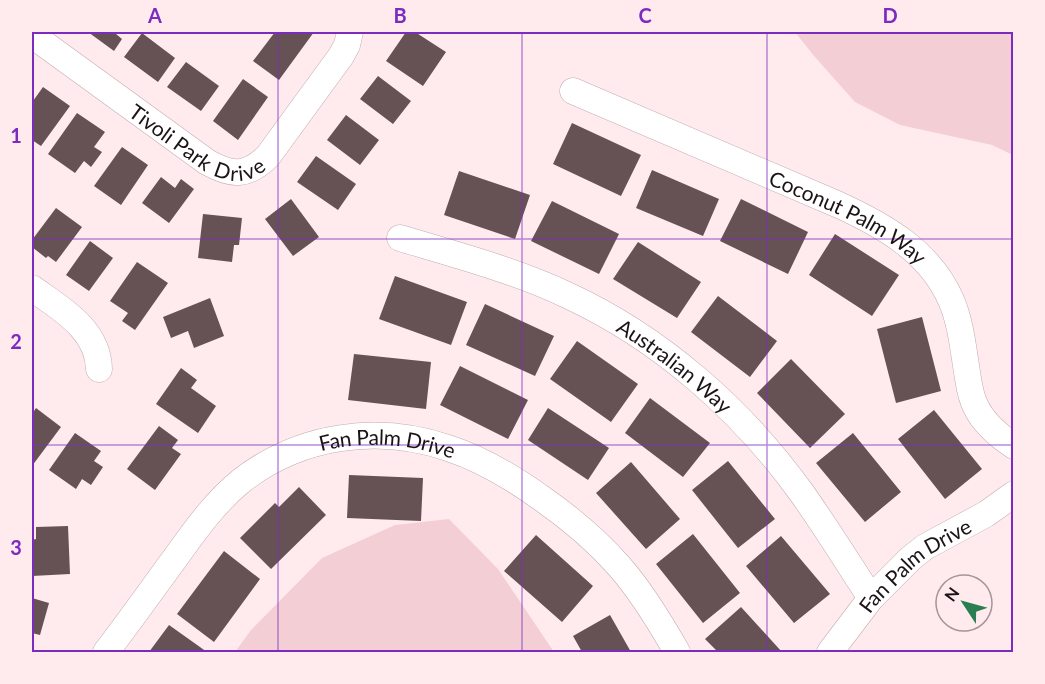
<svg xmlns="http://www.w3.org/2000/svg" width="1045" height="684" font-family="Lato,sans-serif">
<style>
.green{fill:#f4ced5}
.building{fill:#665255}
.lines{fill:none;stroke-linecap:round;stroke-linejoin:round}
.minor-casing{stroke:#c2abaf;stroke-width:27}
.minor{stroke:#fff;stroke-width:26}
.grid{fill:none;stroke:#7b2cbf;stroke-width:1.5;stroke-opacity:0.55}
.labels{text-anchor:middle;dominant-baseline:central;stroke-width:6;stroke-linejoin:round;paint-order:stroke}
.street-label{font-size:21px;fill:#1b1315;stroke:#ffebee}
.neatline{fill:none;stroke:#7b2cbf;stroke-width:2}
.grid-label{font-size:20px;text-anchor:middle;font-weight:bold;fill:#7b2cbf}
</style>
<rect width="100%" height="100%" fill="#ffebee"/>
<path class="green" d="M 795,32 L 1013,32 L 1013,155 L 992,145 L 900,125 L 855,102 L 814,56 Z
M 449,519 L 498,569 L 554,652 L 235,652 L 251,630 L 322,558 L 395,525 Z"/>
<path class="building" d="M 88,32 L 118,32 L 116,34 L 122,39 L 114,51 Z
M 275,32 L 314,32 L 279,80 L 253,61 Z
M 406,32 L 415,32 L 446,52 L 423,86 L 386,61 Z
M 142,33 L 175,58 L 158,82 L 124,57 Z
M 186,62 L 219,86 L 201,111 L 167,87 Z
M 378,76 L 411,101 L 393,124 L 360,99 Z
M 243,79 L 268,97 L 238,140 L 213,121 Z
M 43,87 L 70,106 L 41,146 L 32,140 L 32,99 L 33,101 Z
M 77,113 L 105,132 L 94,147 L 102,152 L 91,167 L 84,161 L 75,173 L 48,154 Z
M 346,115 L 379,140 L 360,165 L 327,140 Z
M 572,123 L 641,155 L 621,196 L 553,164 Z
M 122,147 L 148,165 L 121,205 L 94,186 Z
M 316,156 L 356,184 L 338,210 L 297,182 Z
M 652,170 L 719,199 L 703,236 L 636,208 Z
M 459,171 L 530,195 L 515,239 L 444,215 Z
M 161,177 L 175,188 L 181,179 L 194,189 L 169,223 L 142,203 Z
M 291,199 L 319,237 L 293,256 L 265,219 Z
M 741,199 L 808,232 L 788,274 L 720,241 Z
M 552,201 L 619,234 L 599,274 L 531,241 Z
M 56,208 L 82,227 L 56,262 L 48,256 L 46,258 L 32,247 L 32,240 Z
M 203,214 L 242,218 L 239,245 L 234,245 L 232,262 L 198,258 Z
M 835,234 L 899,275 L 872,316 L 809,275 Z
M 90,241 L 113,258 L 89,291 L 66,275 Z
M 638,242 L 701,282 L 677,318 L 613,279 Z
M 137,262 L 168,283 L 135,330 L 122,321 L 128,313 L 110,301 Z
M 395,276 L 467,302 L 451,345 L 379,319 Z
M 718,296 L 777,341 L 750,377 L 691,332 Z
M 210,298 L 224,336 L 194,348 L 188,331 L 171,338 L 163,317 Z
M 485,304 L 554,336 L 535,376 L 466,345 Z
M 922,317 L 941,391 L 896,403 L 877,329 Z
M 577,341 L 638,384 L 611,422 L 550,379 Z
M 354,354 L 431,362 L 426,409 L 348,400 Z
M 791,359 L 845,414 L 810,448 L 757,393 Z
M 460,366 L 528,400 L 508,439 L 440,405 Z
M 181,368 L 197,380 L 191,388 L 216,406 L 198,433 L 156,404 Z
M 650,398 L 710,443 L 683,477 L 625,433 Z
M 36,408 L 61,427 L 32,466 L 32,414 Z
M 548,408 L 609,448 L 588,480 L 528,440 Z
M 934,410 L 982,469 L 945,499 L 898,439 Z
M 159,426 L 178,440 L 172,448 L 181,454 L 155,490 L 127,469 Z
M 75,433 L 101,451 L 94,461 L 103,467 L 91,485 L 82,479 L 76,489 L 49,470 Z
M 853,433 L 901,492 L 865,522 L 816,463 Z
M 728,461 L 775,519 L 738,548 L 692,490 Z
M 631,462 L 680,519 L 646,549 L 596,493 Z
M 349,475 L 423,478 L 421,521 L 347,518 Z
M 299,487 L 326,515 L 271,569 L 240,538 L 275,503 L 279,507 Z
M 68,526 L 70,574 L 32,576 L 32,540 L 36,539 L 36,527 Z
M 693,534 L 740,593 L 703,623 L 656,564 Z
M 536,535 L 593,586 L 562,622 L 504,571 Z
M 781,536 L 830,594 L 794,623 L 746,566 Z
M 224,551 L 260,579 L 214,642 L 177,614 Z
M 32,598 L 49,603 L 40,635 L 32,633 Z
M 741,607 L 782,652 L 718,652 L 705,639 Z
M 610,615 L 631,652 L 582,652 L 573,636 Z
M 169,625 L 207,652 L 149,652 Z"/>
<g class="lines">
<g class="minor-casing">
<g id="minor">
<path id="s1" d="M 32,35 L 207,162 C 232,176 247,177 268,156 L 341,56 L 347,45 L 350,32"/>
<path id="s2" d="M 573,91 L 839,205 C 885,226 930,252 951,300 C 961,323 963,348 967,372 C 969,384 970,396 976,407 C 984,424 999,436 1014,446"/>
<path id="s3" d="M 400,238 C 456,255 514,270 567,295 C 660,338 741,409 801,492 C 826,527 848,563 871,598"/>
<path d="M 32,288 C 61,309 98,329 99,369"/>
<path id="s4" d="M 106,652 C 129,622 151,591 173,561 C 194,532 214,503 241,481 C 300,435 377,424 448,448 C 482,459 515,479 544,500 C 571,519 597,541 619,566 C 642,592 660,622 677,652"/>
<path id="s5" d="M 830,652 L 871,598 L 911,558 L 925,547 L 986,514 L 1014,494"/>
</g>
</g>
<use href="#minor" class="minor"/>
</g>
<path class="grid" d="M 278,32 L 278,652M 522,32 L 522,652M 767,32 L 767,652M 32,239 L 1014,239M 32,445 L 1014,445"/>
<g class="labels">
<g class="street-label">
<text stroke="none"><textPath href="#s1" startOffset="200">Tivoli Park Drive</textPath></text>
<text stroke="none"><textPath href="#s2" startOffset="303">Coconut Palm Way</textPath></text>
<text stroke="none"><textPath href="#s3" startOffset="306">Australian Way</textPath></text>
<text stroke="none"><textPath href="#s4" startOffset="375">Fan Palm Drive</textPath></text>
<text stroke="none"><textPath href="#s5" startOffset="123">Fan Palm Drive</textPath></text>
</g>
</g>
<rect width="1045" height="684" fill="none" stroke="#ffebee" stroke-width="66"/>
<g transform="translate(964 603) rotate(306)"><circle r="28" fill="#ffebee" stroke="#a49597" stroke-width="1.5"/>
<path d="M0-4.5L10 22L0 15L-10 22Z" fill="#2b7e51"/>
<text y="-9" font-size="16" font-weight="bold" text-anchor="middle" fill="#1b1315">N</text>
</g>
<rect x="33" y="33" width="979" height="618" class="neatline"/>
<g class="grid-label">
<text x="155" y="23">A</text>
<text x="400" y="23">B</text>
<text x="645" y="23">C</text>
<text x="890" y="23">D</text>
<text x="16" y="143">1</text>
<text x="16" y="349">2</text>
<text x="16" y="555">3</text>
</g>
</svg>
